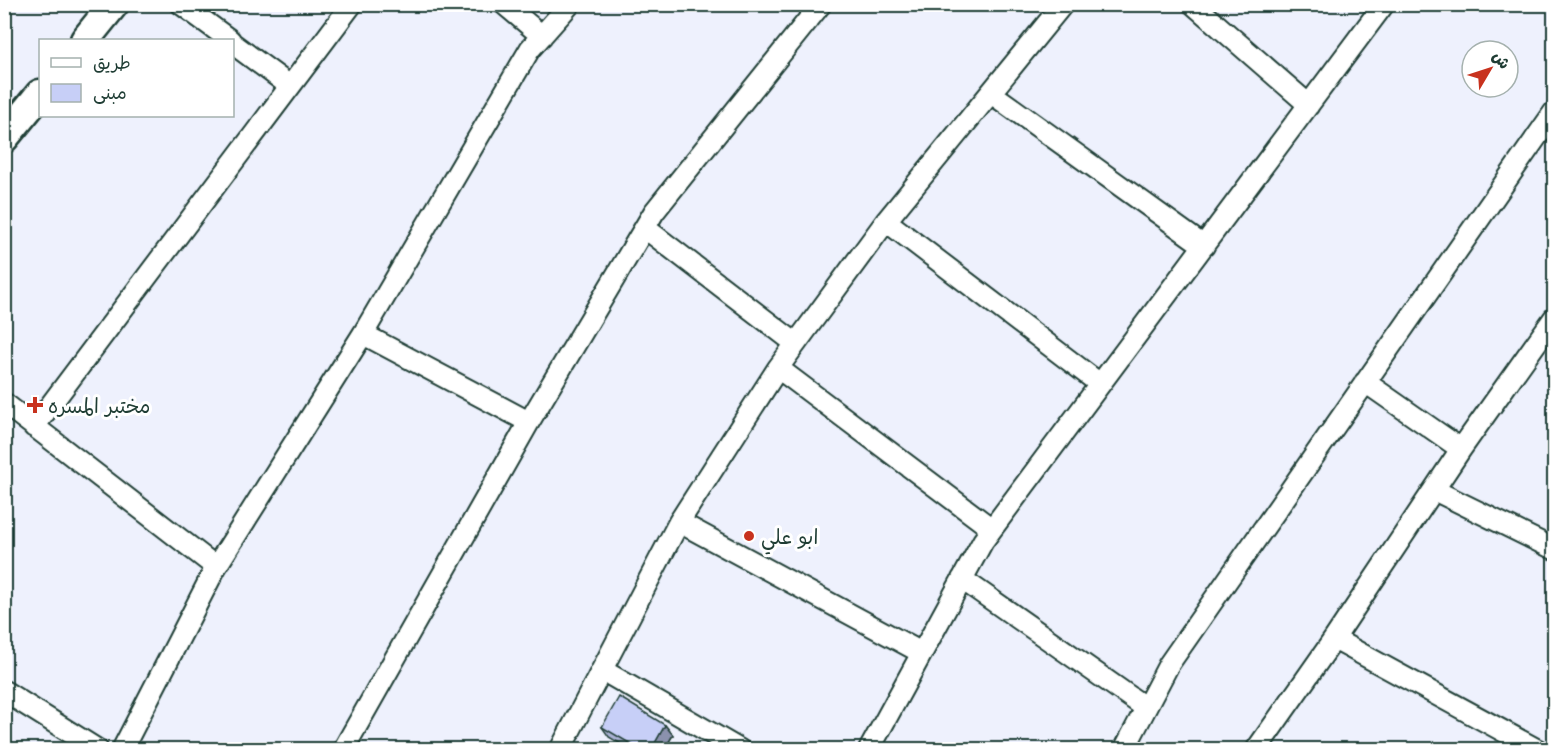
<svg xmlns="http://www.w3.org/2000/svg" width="1559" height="754" font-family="'Playpen Sans','Playpen Sans Arabic',sans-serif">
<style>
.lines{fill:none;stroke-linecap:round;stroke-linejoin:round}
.street-casing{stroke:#1f3d34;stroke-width:24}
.secondary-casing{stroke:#1f3d34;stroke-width:33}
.street{stroke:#fff;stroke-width:20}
.secondary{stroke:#fff;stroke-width:28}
.wall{fill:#abb2d4;stroke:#1f3d34;stroke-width:1.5}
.shaded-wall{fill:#8b91ad;stroke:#1f3d34;stroke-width:1.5}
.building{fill:#c7cff7;stroke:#1f3d34;stroke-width:1.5}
.poi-dot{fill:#c8321e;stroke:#fff;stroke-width:2}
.labels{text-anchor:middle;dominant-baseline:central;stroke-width:6;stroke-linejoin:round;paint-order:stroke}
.poi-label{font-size:20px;fill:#1f3d34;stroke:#fff;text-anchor:start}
</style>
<rect width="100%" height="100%" fill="#eef1fd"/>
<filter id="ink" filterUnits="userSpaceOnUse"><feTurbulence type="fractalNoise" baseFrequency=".0167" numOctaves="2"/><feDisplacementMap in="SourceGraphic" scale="12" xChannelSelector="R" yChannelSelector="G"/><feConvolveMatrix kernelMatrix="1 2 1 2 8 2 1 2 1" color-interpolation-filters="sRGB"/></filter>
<g filter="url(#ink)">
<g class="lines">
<g class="street-casing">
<path id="street" d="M 181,4 L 230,40
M 504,4 L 542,36
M 1193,4 L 1309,105
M 232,43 L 290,86
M 991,93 L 1204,246
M 886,221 L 1100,384
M 645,228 L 795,343
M 363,334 L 529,422
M 778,368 L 992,529
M 1365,382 L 1461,449
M 4,403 L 216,567
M 34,427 L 352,4
M 1434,490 L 1554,549
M 679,522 L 922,653
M 962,579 L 1146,708
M 1334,639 L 1538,750
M 602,670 L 740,750
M 4,691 L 98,750
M 122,750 L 216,567 L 363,334 L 530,49 L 570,4
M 343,750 L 529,422 L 654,212 L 821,4
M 560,750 L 679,522 L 778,368 L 886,221 L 1063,4
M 869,750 L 983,541 L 1384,4
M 1124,750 L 1169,664 L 1554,112
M 1256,750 L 1334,639 L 1461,449 L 1554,318"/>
</g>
<g class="secondary-casing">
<path id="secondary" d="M 85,40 L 114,4
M 4,138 L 40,94"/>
</g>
<use href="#street" class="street"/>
<use href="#secondary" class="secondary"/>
</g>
<path class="wall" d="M 665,725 L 673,735 L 664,750 L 631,750 L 609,737 L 602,727 Z"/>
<path class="shaded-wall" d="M 665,725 L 673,735 L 664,750 L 651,750 Z"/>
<path class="building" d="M 619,697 L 665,725 L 651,750 L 641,750 L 602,727 Z"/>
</g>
<g class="poi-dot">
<path d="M32 396h6v6h6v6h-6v6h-6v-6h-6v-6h6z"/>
<circle cx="749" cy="536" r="6"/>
</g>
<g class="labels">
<g class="poi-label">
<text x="48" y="405">مختبر المسره</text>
<text x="761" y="536">ابو علي</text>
</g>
</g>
<rect width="1559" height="754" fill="none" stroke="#fff" stroke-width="24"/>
<rect x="12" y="12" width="1535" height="730" fill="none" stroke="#1f3d34" stroke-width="2" filter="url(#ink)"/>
<rect x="39" y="39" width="195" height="78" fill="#ffffff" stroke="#a5b1ae" stroke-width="1.5"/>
<rect x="51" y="58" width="30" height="9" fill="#ffffff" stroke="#a5b1ae" stroke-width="1.5"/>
<text x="93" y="69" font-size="18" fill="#1f3d34">طريق</text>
<rect x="51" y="84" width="30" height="18" fill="#c7cff7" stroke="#a5b1ae" stroke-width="1.5"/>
<text x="93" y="99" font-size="18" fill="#1f3d34">مبنى</text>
<g transform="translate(1490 69) rotate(51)"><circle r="28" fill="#ffffff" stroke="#a5b1ae" stroke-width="1.5"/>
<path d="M0-4.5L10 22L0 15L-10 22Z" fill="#c8321e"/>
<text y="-9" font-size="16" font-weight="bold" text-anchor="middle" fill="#1f3d34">ش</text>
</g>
</svg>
